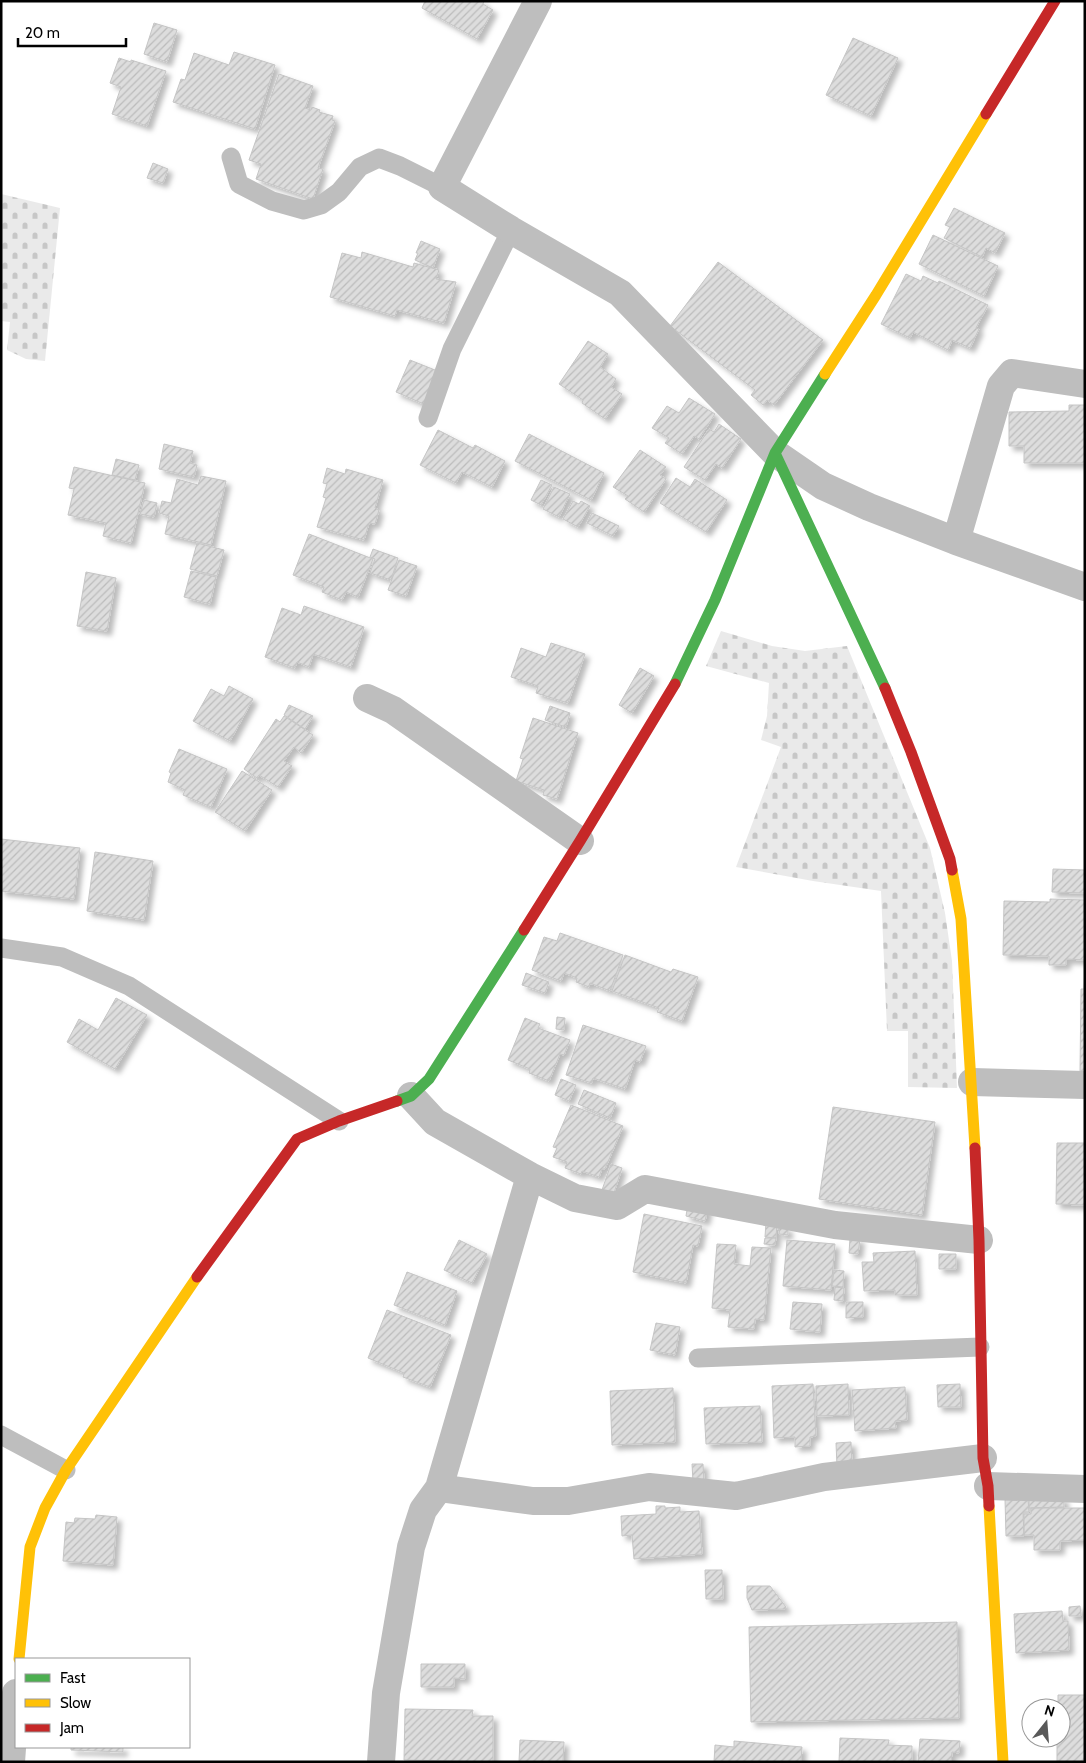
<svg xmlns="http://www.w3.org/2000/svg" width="1086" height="1763" font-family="Cabin,sans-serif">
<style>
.cemetery{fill:url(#cemetery-stones)}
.building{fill:url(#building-hatch);stroke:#c5c5c5;filter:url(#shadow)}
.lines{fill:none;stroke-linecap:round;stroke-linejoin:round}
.lane{stroke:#bebebe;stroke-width:19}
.street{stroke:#bebebe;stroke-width:28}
.fast{stroke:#4caf50;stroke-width:11}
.slow{stroke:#ffc107;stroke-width:11}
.jam{stroke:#c62828;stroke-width:11}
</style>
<defs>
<pattern id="cemetery-stones" width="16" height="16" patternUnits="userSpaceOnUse" patternTransform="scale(1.25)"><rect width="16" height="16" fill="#eaeaea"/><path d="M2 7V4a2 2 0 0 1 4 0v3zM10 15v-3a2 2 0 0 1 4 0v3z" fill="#c7c7c7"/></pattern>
<pattern id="building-hatch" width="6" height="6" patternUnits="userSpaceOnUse" patternTransform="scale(1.25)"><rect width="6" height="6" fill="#ddd"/><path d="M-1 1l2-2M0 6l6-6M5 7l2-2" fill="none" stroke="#bcbcbc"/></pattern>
<filter id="shadow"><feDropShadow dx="4.5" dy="4.5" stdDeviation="2.5" flood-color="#0004"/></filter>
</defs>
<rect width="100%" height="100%" fill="#fff"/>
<path class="cemetery" d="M 1,194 L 60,208 L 45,361 L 26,359 L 7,350 L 10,322 L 1,321 Z
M 721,631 L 772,646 L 805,651 L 847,646 L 930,848 L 945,913 L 952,961 L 957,1088 L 908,1087 L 908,1031 L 887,1031 L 881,891 L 813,881 L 736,867 L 781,747 L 761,740 L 767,716 L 769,683 L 706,666 Z"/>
<path class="building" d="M 425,1 L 484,1 L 483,4 L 493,10 L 477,39 L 422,8 Z
M 154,23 L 177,30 L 167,62 L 144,54 Z
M 853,38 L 898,58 L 871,116 L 826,95 Z
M 234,52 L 275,65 L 255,129 L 173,102 L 181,79 L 185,80 L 194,53 L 229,65 Z
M 119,58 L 131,62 L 131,60 L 166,71 L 147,126 L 112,114 L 121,87 L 110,83 Z
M 279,74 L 313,86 L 305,108 L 311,110 L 312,107 L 320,110 L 319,112 L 333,116 L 332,120 L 335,121 L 318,168 L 323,169 L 313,199 L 256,179 L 261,164 L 249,160 Z
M 153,163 L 168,169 L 163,183 L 147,178 Z
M 954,208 L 1005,233 L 995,253 L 986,248 L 982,257 L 944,238 L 950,227 L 945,225 Z
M 933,235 L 998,266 L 984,296 L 919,264 Z
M 421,241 L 440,249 L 433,268 L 415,260 L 418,253 L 416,253 Z
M 362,252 L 413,267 L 414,263 L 439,270 L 436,279 L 456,282 L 444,323 L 397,310 L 395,316 L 330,297 L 342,253 L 361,258 Z
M 718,262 L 823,340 L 774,405 L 767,400 L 763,405 L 751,395 L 755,390 L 670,326 Z
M 906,274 L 921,281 L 923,276 L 938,283 L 939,281 L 988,305 L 976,328 L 979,329 L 970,348 L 952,340 L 948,350 L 913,332 L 910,338 L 881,324 Z
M 588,341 L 608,354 L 600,367 L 616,379 L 611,387 L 622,394 L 605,419 L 582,403 L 583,400 L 559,384 Z
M 410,360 L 440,372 L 426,405 L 396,392 Z
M 689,398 L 715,414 L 699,439 L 694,436 L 682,454 L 665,443 L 669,438 L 652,428 L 667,406 L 679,413 Z
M 1069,405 L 1085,405 L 1085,463 L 1024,463 L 1024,446 L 1009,446 L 1009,412 L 1069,411 Z
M 719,424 L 741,439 L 722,468 L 716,464 L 705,480 L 684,467 L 709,429 L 714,432 Z
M 438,430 L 473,448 L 475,445 L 505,461 L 492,487 L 462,472 L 456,483 L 420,465 Z
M 529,434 L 604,473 L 591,500 L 515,461 Z
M 164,444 L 193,451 L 190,463 L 197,465 L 194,477 L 159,469 Z
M 640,450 L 666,467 L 660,475 L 666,479 L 644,512 L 625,499 L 628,496 L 613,487 Z
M 116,459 L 139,465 L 135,480 L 112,475 Z
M 74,467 L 145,483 L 131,543 L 103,536 L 106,523 L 68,515 L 74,489 L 69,488 Z
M 327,468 L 345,474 L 346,469 L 383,480 L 375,508 L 379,510 L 375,524 L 369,523 L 364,540 L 317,527 L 326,498 L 323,497 L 327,484 L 323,483 Z
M 201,476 L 226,481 L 211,545 L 165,534 L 169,516 L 159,513 L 162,501 L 171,503 L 177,479 L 198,485 Z
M 676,478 L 690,487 L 695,479 L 727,500 L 706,532 L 660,503 Z
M 541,480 L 552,485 L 541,505 L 531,500 Z
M 554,487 L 570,494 L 559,517 L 543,509 Z
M 144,500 L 157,503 L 154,517 L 140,514 Z
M 573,501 L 579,504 L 581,501 L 590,506 L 578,527 L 563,519 Z
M 592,513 L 619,526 L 613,536 L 587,523 Z
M 309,534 L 373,559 L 358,597 L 346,592 L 342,600 L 322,592 L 324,587 L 293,575 Z
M 197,543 L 224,550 L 217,576 L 190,569 Z
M 373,549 L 398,558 L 391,580 L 370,573 L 375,559 L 370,557 Z
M 399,560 L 417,566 L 406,596 L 388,590 Z
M 191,571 L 216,577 L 210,604 L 184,597 Z
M 86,572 L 116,578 L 107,631 L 77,626 Z
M 304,606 L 364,627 L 351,667 L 313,654 L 309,667 L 297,662 L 295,668 L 265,657 L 282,608 L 301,615 Z
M 551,643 L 585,654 L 568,703 L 536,693 L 538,686 L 511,677 L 521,648 L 546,657 Z
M 640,668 L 654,676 L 632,713 L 619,705 Z
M 229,686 L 253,699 L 230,741 L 193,721 L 211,689 L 224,696 Z
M 289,705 L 313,716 L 305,729 L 284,715 Z
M 550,706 L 570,713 L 566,727 L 545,720 Z
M 284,716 L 313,735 L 301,753 L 294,747 L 284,761 L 292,766 L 278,787 L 259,775 L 257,778 L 244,769 L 276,719 L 280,722 Z
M 533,718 L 578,733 L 557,799 L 543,795 L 544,790 L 516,781 L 523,759 L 520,758 Z
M 179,749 L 227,769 L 211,807 L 183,795 L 185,790 L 168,782 L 171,773 L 169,772 Z
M 242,771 L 272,790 L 245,831 L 215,812 Z
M 1,839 L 80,848 L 74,899 L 1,891 Z
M 95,852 L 153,861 L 144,920 L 87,911 Z
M 1053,869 L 1085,870 L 1085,893 L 1052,892 Z
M 1050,899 L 1085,900 L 1085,960 L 1066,959 L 1066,965 L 1049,965 L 1049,956 L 1003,955 L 1004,901 L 1050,902 Z
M 560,933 L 623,955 L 610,991 L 590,983 L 589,987 L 576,982 L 577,978 L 564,973 L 561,981 L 532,970 L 544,937 L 557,941 Z
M 625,955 L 671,972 L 673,969 L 698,977 L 682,1021 L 657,1012 L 659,1008 L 612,991 Z
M 1085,966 L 1085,1073 L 1080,1073 L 1081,989 L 1084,989 Z
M 526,973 L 549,982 L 545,993 L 522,985 Z
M 116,998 L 147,1015 L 115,1069 L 67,1042 L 79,1019 L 98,1030 Z
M 557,1017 L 565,1018 L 564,1030 L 556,1029 Z
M 525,1018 L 540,1024 L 538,1028 L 570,1040 L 564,1055 L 560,1054 L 549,1081 L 529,1073 L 530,1069 L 508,1060 Z
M 583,1025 L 646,1046 L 640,1062 L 635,1060 L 625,1089 L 593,1078 L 592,1083 L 566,1075 Z
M 561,1079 L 576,1085 L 569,1101 L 555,1095 Z
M 584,1090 L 616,1103 L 610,1118 L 578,1104 Z
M 571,1105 L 623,1126 L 605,1169 L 602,1169 L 599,1177 L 582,1171 L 581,1174 L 565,1168 L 567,1162 L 553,1157 L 557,1148 L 553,1147 Z
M 833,1107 L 935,1122 L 922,1215 L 819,1199 Z
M 1057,1143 L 1085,1143 L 1085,1205 L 1056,1204 Z
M 611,1164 L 622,1168 L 614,1193 L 602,1190 Z
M 688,1204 L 708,1208 L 705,1221 L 686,1216 Z
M 644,1214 L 702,1226 L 698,1246 L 693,1245 L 686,1283 L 633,1272 Z
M 766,1222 L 777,1223 L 776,1238 L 765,1237 Z
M 780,1227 L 788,1228 L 788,1235 L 779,1234 Z
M 765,1238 L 776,1238 L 775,1245 L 764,1244 Z
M 850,1238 L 860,1239 L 858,1254 L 849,1253 Z
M 459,1240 L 487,1254 L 472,1283 L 444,1270 Z
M 787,1240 L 835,1244 L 831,1290 L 783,1286 Z
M 717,1244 L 736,1245 L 734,1264 L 750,1266 L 752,1247 L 771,1248 L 764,1320 L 755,1319 L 754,1329 L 728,1327 L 730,1310 L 712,1308 Z
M 915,1251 L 917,1295 L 895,1295 L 895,1290 L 864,1291 L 862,1262 L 874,1262 L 873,1253 Z
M 939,1254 L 956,1254 L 956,1269 L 939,1269 Z
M 834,1270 L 844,1271 L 843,1287 L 832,1286 Z
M 407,1272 L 457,1291 L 445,1325 L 394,1305 Z
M 835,1287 L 844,1288 L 843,1301 L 834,1300 Z
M 793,1302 L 822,1304 L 820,1332 L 790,1329 Z
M 846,1302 L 863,1302 L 863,1317 L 846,1318 Z
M 387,1310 L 451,1335 L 430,1387 L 403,1377 L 404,1373 L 368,1358 Z
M 656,1323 L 680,1327 L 675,1355 L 650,1350 Z
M 813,1384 L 816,1436 L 810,1437 L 810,1446 L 795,1447 L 795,1437 L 774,1438 L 772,1386 Z
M 848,1384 L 849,1415 L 817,1416 L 816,1386 Z
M 960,1384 L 961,1407 L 938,1407 L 937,1385 Z
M 905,1387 L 907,1420 L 895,1421 L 896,1428 L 855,1431 L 852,1390 Z
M 673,1388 L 675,1442 L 612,1445 L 610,1391 Z
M 760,1406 L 762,1442 L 706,1444 L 704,1408 Z
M 851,1442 L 852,1465 L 837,1466 L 836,1443 Z
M 692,1464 L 703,1464 L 704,1482 L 693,1482 Z
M 1029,1498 L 1064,1498 L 1064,1507 L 1029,1508 Z
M 1005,1499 L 1028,1499 L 1029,1512 L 1023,1512 L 1024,1536 L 1006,1536 Z
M 656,1506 L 665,1506 L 665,1508 L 680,1507 L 680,1512 L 699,1511 L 702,1554 L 634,1559 L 632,1535 L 622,1536 L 621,1516 L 656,1514 Z
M 1031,1508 L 1085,1508 L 1085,1540 L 1060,1541 L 1060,1550 L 1034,1550 L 1034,1535 L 1024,1535 L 1024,1514 L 1031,1514 Z
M 96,1515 L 117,1517 L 113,1565 L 63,1561 L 66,1522 L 74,1523 L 75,1518 L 95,1519 Z
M 705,1570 L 722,1570 L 723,1599 L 706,1599 Z
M 747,1586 L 770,1586 L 786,1607 L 785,1609 L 752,1610 L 747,1598 Z
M 1080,1606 L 1081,1616 L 1069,1616 L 1069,1607 Z
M 1062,1611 L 1063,1621 L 1068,1621 L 1069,1650 L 1016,1653 L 1014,1614 Z
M 957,1622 L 959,1718 L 751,1722 L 749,1627 Z
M 421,1664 L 465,1664 L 465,1679 L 454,1678 L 454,1687 L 421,1687 Z
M 1058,1695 L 1085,1695 L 1085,1762 L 1057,1762 L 1057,1738 L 1061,1738 L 1061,1708 L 1058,1708 Z
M 405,1709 L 473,1710 L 472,1716 L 493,1716 L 493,1762 L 404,1760 Z
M 840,1738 L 889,1740 L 888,1745 L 912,1746 L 912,1762 L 839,1762 Z
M 920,1739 L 960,1741 L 959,1753 L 952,1752 L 951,1762 L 918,1762 Z
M 520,1740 L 564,1742 L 563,1762 L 519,1762 Z
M 734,1741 L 802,1747 L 801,1762 L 714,1762 L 715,1745 L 734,1747 Z
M 71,1747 L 123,1747 L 123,1752 L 71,1750 Z"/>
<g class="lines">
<path class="lane" d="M 231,157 L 239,184 L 272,201 L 304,210 L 321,205 L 339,192 L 360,167 L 379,158 L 400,166 L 442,187
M 428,418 L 452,349 L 511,230
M 1,948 L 62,957 L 129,986 L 339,1121
M 698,1358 L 980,1347
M 1,1435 L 66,1470"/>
<path class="street" d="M 538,1 L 442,187 L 511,230 L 620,293 L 775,453 L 823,486 L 869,507 L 956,541 L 1085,587
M 956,541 L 1001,386 L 1012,373 L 1085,384
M 367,698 L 393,710 L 580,841
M 972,1082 L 1085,1085
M 411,1096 L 435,1122 L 530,1176 L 575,1198 L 617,1206 L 645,1189 L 835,1225 L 979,1240
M 988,1486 L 1085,1489
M 439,1488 L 533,1501 L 568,1501 L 649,1487 L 736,1496 L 824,1477 L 983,1458
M 11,1762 L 16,1693
M 381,1762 L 386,1693 L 411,1547 L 423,1510 L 439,1488 L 530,1176"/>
<path class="fast" d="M 775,453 L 885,688
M 675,684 L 715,600 L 775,453 L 825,374
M 397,1101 L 411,1096 L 429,1079 L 524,930"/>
<path class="slow" d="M 825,374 L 876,295 L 986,114
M 952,870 L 961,919 L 975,1148
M 989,1506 L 1003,1762
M 19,1659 L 30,1547 L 45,1508 L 66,1470 L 197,1277"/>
<path class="jam" d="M 986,114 L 1055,1
M 885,688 L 911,752 L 950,859 L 952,870
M 524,930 L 580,841 L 675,684
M 975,1148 L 979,1240 L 983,1458 L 988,1486 L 989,1506
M 197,1277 L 297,1139 L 339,1121 L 397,1101"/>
</g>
<rect width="1086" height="1763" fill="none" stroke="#000000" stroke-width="5"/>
<rect x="15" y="1658" width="175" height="90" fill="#ffffff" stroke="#999999"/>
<rect x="25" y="1674" width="25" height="8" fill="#4caf50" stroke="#999999"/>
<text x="60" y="1683" font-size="15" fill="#000000">Fast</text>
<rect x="25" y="1699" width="25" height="8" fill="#ffc107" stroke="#999999"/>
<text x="60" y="1708" font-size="15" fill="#000000">Slow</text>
<rect x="25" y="1724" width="25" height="8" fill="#c62828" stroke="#999999"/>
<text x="60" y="1733" font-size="15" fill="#000000">Jam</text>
<g transform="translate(1046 1723) rotate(17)"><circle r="24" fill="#ffffff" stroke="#999999"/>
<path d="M0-4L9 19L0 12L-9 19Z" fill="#595959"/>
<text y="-8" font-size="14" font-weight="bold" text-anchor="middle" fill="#000000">N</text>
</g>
<path d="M18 38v8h108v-8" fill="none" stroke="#000000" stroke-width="2.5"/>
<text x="25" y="38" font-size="15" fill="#000000" stroke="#ffffff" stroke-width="4" paint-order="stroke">20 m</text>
</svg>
